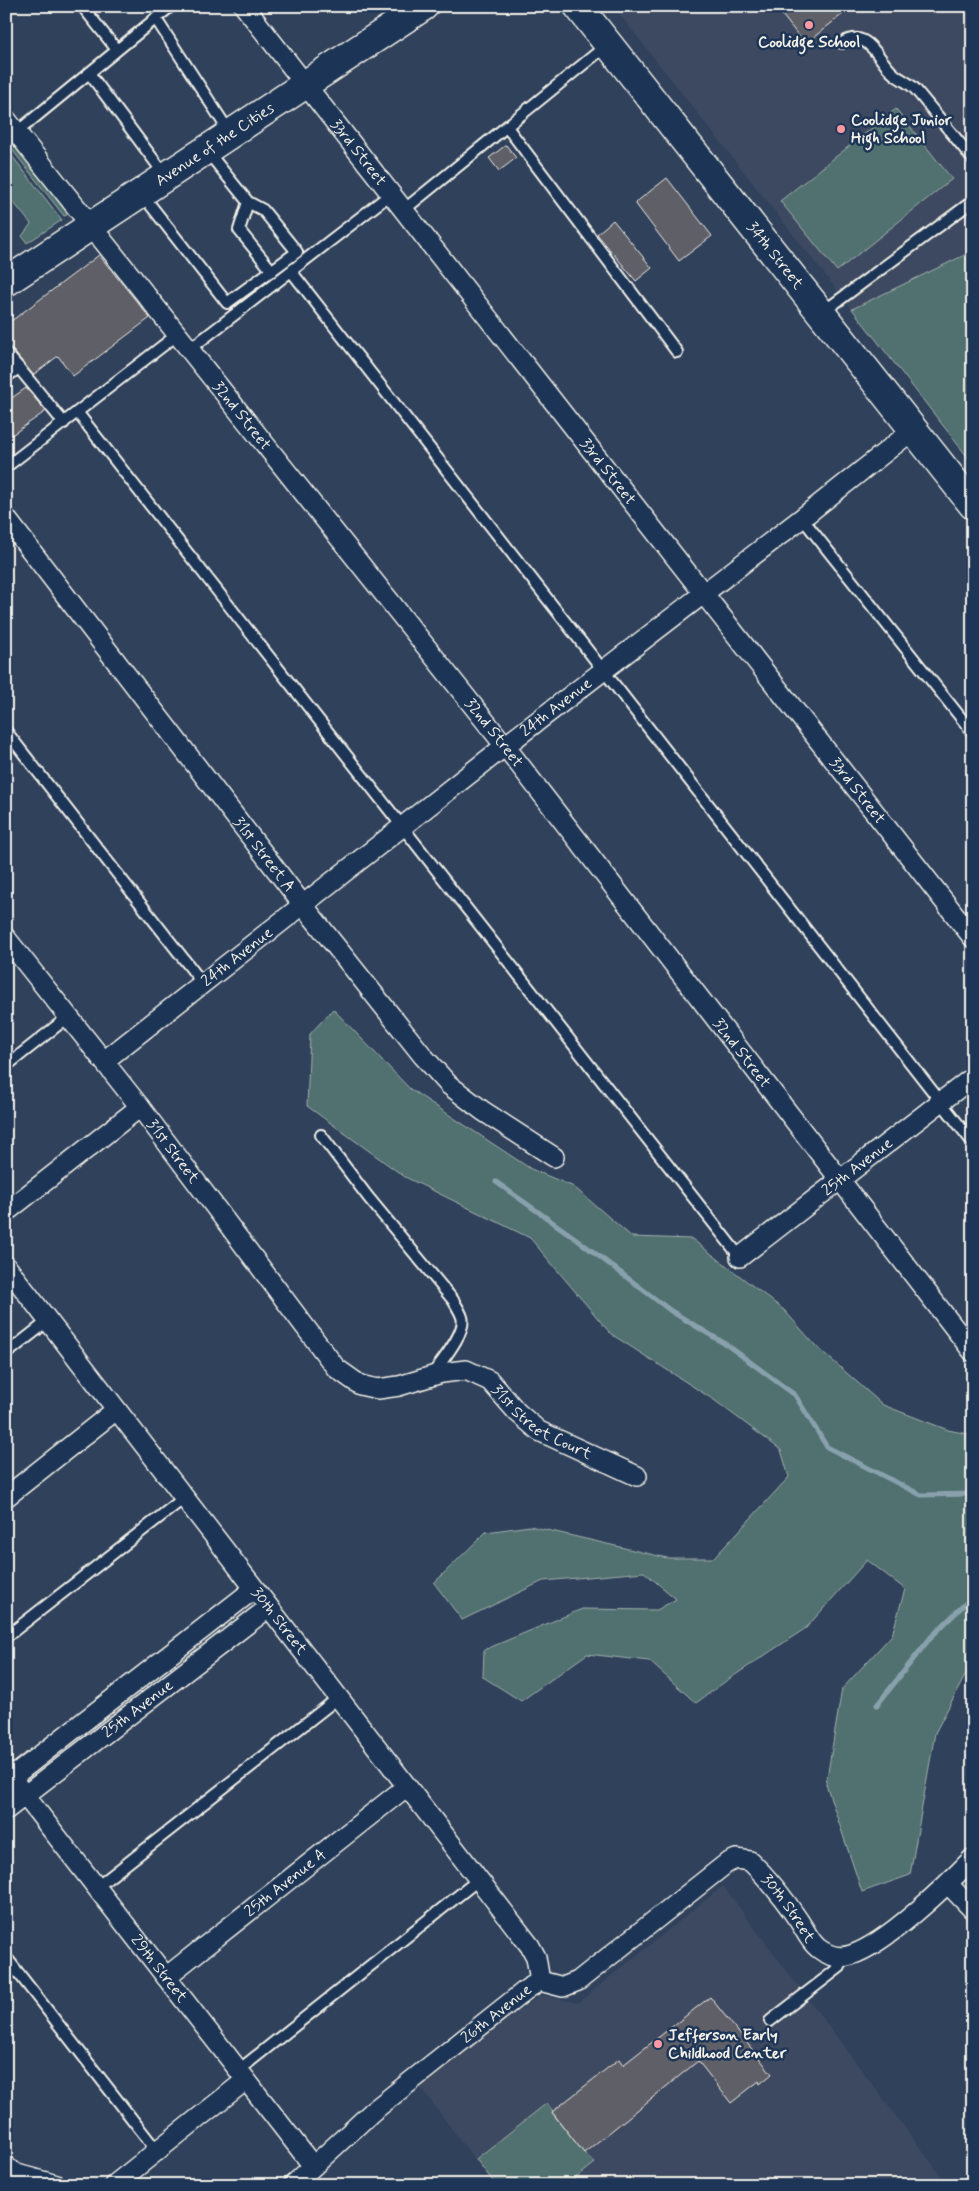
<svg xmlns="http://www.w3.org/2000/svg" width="979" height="2191" font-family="Mynerve,sans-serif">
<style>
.built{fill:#3e4a60}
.green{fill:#517070;stroke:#a2b0ac}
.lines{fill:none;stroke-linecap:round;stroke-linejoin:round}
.stream{stroke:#89a1ad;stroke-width:5}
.building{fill:#5e5e68;stroke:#f4f1e8}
.lane-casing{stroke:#f4f1e8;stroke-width:14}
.street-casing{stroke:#f4f1e8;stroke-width:22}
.secondary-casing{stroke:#f4f1e8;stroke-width:31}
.lane{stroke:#1d3557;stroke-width:10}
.street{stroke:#1d3557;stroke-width:19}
.secondary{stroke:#1d3557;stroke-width:28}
.poi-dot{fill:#ff9aa2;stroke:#1d3557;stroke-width:2}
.labels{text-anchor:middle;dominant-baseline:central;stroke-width:5;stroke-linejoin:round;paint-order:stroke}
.poi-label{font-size:16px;font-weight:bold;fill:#f4f1e8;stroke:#1d3557;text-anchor:start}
.street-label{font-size:16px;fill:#f4f1e8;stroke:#1d3557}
</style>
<rect width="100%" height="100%" fill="#30415c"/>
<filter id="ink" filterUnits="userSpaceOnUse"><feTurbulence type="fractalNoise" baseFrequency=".02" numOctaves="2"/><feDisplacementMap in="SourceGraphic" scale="10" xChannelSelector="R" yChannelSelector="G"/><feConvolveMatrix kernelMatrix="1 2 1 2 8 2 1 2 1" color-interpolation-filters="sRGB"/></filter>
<g filter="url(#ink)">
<path class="built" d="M 613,6 L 973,6 L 973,251 L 852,309 Z
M 723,1886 L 948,2185 L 494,2185 L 419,2085 L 540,1995 L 578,2003 Z"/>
<path class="green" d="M 896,109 L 952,179 L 837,271 L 780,201 Z
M 6,135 L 64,207 L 67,215 L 64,216 L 6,142 Z
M 6,148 L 62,220 L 27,243 L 22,236 L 31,224 L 6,193 Z
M 973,251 L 973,464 L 852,309 Z
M 333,1009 L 410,1089 L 531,1169 L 574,1187 L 632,1237 L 692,1239 L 784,1310 L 816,1346 L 883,1405 L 948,1430 L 973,1435 L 973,1668 L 967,1672 L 935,1733 L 910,1875 L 862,1892 L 826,1784 L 842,1689 L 892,1635 L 905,1589 L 867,1560 L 806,1628 L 726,1681 L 696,1703 L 649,1661 L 587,1654 L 521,1701 L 483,1677 L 484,1650 L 582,1609 L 657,1610 L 676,1599 L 644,1572 L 543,1581 L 462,1620 L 434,1583 L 486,1532 L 530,1526 L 667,1558 L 714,1558 L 789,1477 L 781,1450 L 714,1400 L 611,1334 L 530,1238 L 405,1177 L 307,1106 L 310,1034 Z
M 547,2103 L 553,2111 L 552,2113 L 584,2153 L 595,2163 L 567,2185 L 496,2185 L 476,2159 Z"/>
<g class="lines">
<path class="stream" d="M 496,1182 L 575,1238 L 671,1311 L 727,1345 L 795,1395 L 827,1447 L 921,1495 L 973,1494
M 877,1705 L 931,1637 L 973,1596"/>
</g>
<path class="building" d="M 775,6 L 853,6 L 805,44 Z
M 506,145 L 516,158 L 499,171 L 489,158 Z
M 667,178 L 712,236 L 679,261 L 635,203 Z
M 613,220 L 652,268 L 636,281 L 597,234 Z
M 99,255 L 150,318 L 73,376 L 58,356 L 33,375 L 6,342 L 6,325 Z
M 26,388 L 46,411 L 6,439 L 6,402 Z
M 710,1997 L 772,2074 L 760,2084 L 759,2081 L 731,2103 L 698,2061 L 584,2153 L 552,2112 L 619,2059 L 623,2065 Z"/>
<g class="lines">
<g class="lane-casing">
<path id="lane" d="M 82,6 L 117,50
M 156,19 L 230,133
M 842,43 C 869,27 878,61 894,74 C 901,80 910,83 916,90 L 973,159
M 89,73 L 165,175
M 507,127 L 677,352
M 17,132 L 171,6
M 141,193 L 227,303 L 297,252 L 263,210 L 248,202 L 207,151
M 248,202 L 239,230 L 272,271
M 405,209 L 607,45
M 291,271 L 973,1143
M 823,312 L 973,201
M 190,349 L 392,193
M 6,353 L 19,368 L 6,377
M 19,368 L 64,423
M 77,412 L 740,1257
M 6,467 L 178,334
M 802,518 L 973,733
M 6,731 L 204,985
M 6,1066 L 68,1017
M 321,1135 L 368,1197 L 453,1300 C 456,1305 460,1311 462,1317 C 467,1332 440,1363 432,1375
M 6,1354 L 48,1321
M 6,1637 L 184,1498
M 97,1887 L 338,1698
M 6,1957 L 157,2151
M 770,2021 L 840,1967 L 842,1957
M 239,2070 L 478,1880"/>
</g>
<g class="street-casing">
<g id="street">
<path id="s1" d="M 244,6 L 973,938"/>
<path id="s2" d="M 6,119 L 505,746 L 973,1352"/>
<path id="s3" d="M 6,518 L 303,905 L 423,1056 L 449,1085 L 483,1111 L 554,1157"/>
<path id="s4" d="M 6,938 L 140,1107 L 336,1368 L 360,1385 L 378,1389 L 399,1386 L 442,1373 L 466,1370 L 490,1381 L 517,1412 L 539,1431 L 637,1476"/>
<path id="s5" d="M 104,1061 L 505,746 L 802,518 L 913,430"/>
<path d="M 6,1212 L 140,1107"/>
<path id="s6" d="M 740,1257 L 973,1077"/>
<path id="s7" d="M 6,1266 L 530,1946 L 536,1957 L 540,1981"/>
<path d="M 6,1497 L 116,1410"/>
<path id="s8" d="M 6,1771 L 313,2166"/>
<path d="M 6,1782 L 254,1589"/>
<path id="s9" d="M 6,1810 L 268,1608"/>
<path d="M 948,1884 L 973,1910"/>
<path id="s10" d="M 166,1977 L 406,1787"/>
<path d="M 6,2167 L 17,2174 L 57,2185"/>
<path d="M 114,2185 L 246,2080"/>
<path id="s11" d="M 293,2185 L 372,2112 L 527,1989 L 540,1981 L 563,1987 L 578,1981 L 727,1863 L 736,1859 L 750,1861 C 768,1878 785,1900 799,1921 C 805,1930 810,1942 818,1948 C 828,1956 839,1959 851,1955 C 886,1944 946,1886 973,1858"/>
</g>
</g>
<g class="secondary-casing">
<g id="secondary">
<path id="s12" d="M 578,6 L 973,505"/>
<path id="s13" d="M 6,282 L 424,6"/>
</g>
</g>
<use href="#lane" class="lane"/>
<use href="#street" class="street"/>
<use href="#secondary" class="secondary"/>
</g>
</g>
<g class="poi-dot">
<circle cx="809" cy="25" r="5"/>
<circle cx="841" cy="129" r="5"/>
<circle cx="658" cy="2044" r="5"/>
</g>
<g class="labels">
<g class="poi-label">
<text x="809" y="42" text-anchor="middle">Coolidge School</text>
<text x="851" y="120">Coolidge Junior<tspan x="851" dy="18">High School</tspan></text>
<text x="668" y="2035">Jefferson Early<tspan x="668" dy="18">Childhood Center</tspan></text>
</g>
<g class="street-label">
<text stroke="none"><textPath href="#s13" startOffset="250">Avenue of the Cities</textPath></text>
<text stroke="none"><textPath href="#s1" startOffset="186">33rd Street</textPath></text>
<text stroke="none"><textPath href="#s12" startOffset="318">34th Street</textPath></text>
<text stroke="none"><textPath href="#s2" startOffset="379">32nd Street</textPath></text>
<text stroke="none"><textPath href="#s1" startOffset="591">33rd Street</textPath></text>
<text stroke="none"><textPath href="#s5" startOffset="574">24th Avenue</textPath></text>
<text stroke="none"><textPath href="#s2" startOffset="784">32nd Street</textPath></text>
<text stroke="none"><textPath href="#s1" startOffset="996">33rd Street</textPath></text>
<text stroke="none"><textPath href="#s3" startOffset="424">31st Street A</textPath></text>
<text stroke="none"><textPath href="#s5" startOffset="169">24th Avenue</textPath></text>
<text stroke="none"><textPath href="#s2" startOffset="1189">32nd Street</textPath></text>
<text stroke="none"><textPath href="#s4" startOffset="271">31st Street</textPath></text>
<text stroke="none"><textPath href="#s6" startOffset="148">25th Avenue</textPath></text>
<text stroke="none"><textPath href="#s4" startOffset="774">31st Street Court</textPath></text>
<text stroke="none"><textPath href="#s7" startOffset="448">30th Street</textPath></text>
<text stroke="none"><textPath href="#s9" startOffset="166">25th Avenue</textPath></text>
<text stroke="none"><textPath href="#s10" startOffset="152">25th Avenue A</textPath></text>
<text stroke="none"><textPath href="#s11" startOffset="636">30th Street</textPath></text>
<text stroke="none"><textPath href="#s8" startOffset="250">29th Street</textPath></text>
<text stroke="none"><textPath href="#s11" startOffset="266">26th Avenue</textPath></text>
</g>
</g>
<rect width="979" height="2191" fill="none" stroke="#1d3557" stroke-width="25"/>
<rect x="12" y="12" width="954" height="2166" fill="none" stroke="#f4f1e8" stroke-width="2" filter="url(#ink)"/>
</svg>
